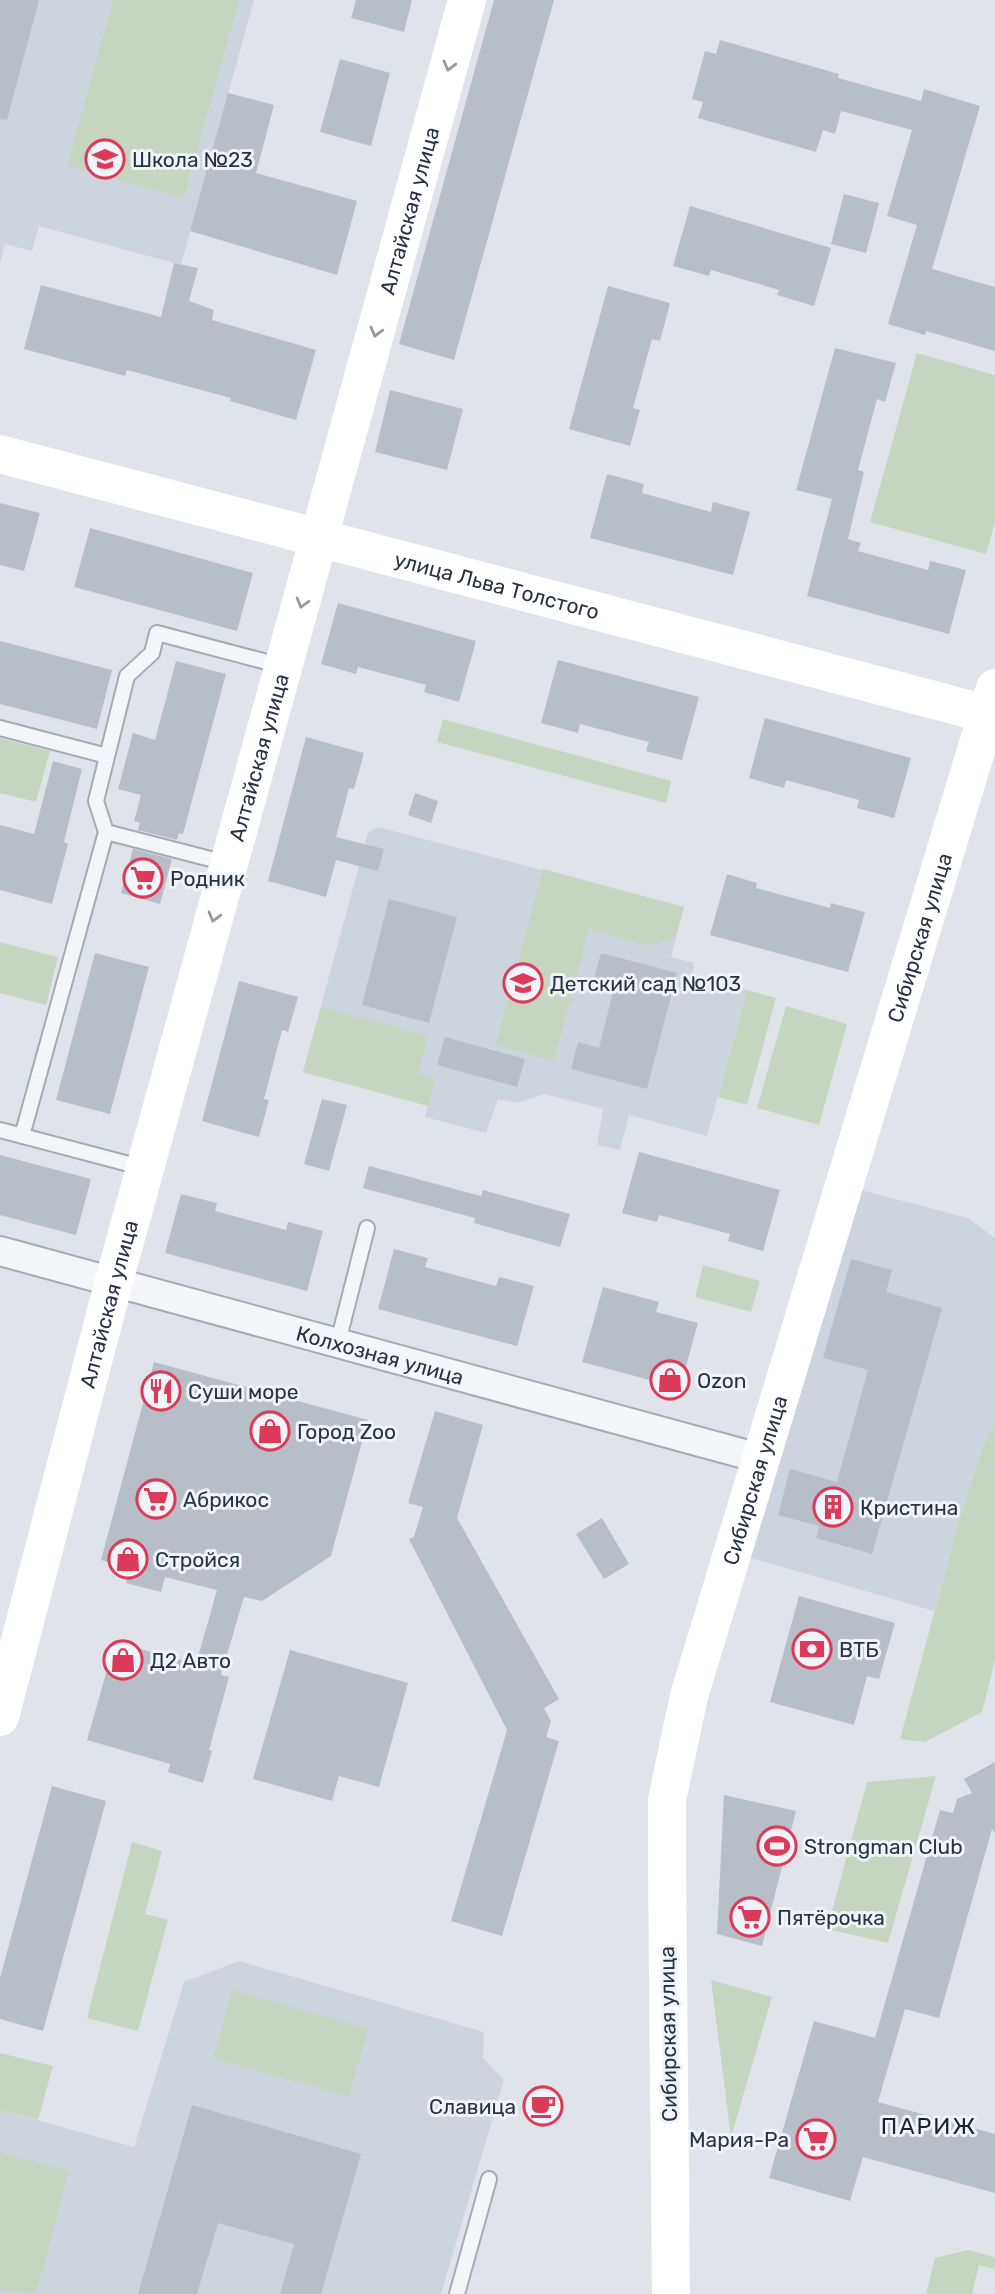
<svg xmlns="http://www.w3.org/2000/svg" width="995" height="2294" font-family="Rubik,sans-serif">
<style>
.built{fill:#ced4dd}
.green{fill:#c6d5c0}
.building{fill:#b7bec8}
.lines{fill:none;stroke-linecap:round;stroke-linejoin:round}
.lane-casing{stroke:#a5abb5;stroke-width:18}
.street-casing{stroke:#a5abb5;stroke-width:32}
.lane{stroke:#f3f5f8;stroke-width:14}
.street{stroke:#f3f5f8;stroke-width:28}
.secondary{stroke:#fff;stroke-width:38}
.oneway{stroke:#9399a1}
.labels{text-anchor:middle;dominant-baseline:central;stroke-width:6;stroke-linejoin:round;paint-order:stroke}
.poi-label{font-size:21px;fill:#273343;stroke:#f0f3f7;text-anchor:start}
.street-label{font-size:21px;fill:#273343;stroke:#f0f3f7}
.neighbourhood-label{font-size:23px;letter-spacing:2px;fill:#192434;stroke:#f0f3f7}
</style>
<rect width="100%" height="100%" fill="#e0e4ea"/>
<path class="built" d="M 0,0 L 254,0 L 181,265 L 39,226 L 32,251 L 5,244 L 0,263 Z
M 378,827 L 684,907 L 671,957 L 694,963 L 692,975 L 747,990 L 707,1136 L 629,1115 L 620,1150 L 597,1145 L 603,1109 L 544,1094 L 517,1103 L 498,1099 L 486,1133 L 425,1117 L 428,1106 L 303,1072 L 368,833 Z
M 857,1189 L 968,1218 L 995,1238 L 995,1425 L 983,1446 L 934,1611 L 748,1557 Z
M 239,1961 L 484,2032 L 483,2058 L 504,2080 L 441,2294 L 0,2294 L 0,2110 L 134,2147 L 184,1982 Z"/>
<path class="green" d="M 113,0 L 239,0 L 184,198 L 67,166 Z
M 917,353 L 995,375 L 995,522 L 986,554 L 870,522 Z
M 443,719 L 671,781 L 666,803 L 437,742 Z
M 0,738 L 50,751 L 36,802 L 0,793 Z
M 543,869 L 684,907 L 675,938 L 648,945 L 589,929 L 554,1061 L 496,1045 Z
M 0,942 L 58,957 L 46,1005 L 0,993 Z
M 747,990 L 776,998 L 747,1105 L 718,1097 Z
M 786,1006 L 847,1024 L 819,1125 L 757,1108 Z
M 321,1007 L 428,1036 L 418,1073 L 435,1078 L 428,1106 L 303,1072 Z
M 703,1265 L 760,1281 L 751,1312 L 695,1297 Z
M 995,1425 L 995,1661 L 982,1712 L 925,1742 L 900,1739 L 959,1521 L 983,1446 Z
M 936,1776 L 888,1943 L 827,1929 L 867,1782 Z
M 132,1842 L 162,1851 L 145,1914 L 168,1920 L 138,2031 L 87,2018 Z
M 711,1980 L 772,1997 L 731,2137 Z
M 232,1990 L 368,2029 L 349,2096 L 213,2058 Z
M 0,2053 L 53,2066 L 38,2120 L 0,2110 Z
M 0,2153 L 69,2171 L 36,2294 L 0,2289 Z
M 968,2250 L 995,2257 L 995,2269 L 979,2265 L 972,2294 L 926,2294 L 935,2258 Z"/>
<path class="building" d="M 0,0 L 39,0 L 7,120 L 0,119 Z
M 356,0 L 412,0 L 404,32 L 351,18 Z
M 494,0 L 554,0 L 454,360 L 399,344 Z
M 720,40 L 839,74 L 838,78 L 921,101 L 924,89 L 980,106 L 932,269 L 995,287 L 995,351 L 926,331 L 925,335 L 888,324 L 917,225 L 887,216 L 912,130 L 841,111 L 835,134 L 823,130 L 816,152 L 698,118 L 703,102 L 692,99 L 705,51 L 716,54 Z
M 340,59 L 390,73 L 371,146 L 320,132 Z
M 228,93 L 274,105 L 256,173 L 357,201 L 337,275 L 190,231 Z
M 844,194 L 879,203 L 866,253 L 831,244 Z
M 690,206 L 831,248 L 814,306 L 777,295 L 779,290 L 711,270 L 709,276 L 673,266 Z
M 174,263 L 198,268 L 189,301 L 214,310 L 212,320 L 316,350 L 296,420 L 230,401 L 231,398 L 127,370 L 125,376 L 24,349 L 41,285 L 161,317 Z
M 608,286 L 670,303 L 660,341 L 652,339 L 633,408 L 640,410 L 630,446 L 569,429 Z
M 835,348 L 896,363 L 885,402 L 877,399 L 858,470 L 864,472 L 848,539 L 861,543 L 858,551 L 928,570 L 930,561 L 966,570 L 949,634 L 807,596 L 832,499 L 796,490 Z
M 390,390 L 463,409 L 447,470 L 375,452 Z
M 607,474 L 644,484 L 642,493 L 711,512 L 713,502 L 750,512 L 733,575 L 590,538 Z
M 0,503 L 40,513 L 24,571 L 0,565 Z
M 90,528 L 253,573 L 237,631 L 74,587 Z
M 338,603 L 476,641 L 459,702 L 424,692 L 426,685 L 358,667 L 356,674 L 321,664 Z
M 0,641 L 112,670 L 97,729 L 0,704 Z
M 558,660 L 699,697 L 682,760 L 646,751 L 649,742 L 580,724 L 578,733 L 541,723 Z
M 176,661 L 226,674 L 183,834 L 179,833 L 177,840 L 138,830 L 140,823 L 134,821 L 141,795 L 118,789 L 133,733 L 155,740 Z
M 765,718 L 911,758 L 894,818 L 857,808 L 859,800 L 786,780 L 784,788 L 749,778 Z
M 306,737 L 364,753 L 354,789 L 349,788 L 336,837 L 384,849 L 378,871 L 336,860 L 326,897 L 268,881 Z
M 53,761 L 82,769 L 64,842 L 68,844 L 52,904 L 0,890 L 0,825 L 34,834 Z
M 415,793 L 438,801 L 431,823 L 408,815 Z
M 133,849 L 172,859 L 160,904 L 121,893 Z
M 727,874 L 757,883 L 756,888 L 830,908 L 831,903 L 865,912 L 848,972 L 710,935 Z
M 389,899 L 457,917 L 429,1023 L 362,1005 Z
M 95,953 L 149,967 L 110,1114 L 56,1100 Z
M 601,953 L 677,973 L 647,1089 L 571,1069 L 578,1042 L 599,1048 L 614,988 L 593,982 Z
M 239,981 L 298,997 L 288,1032 L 282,1030 L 264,1099 L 269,1100 L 259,1137 L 202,1121 Z
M 445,1037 L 525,1059 L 517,1087 L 437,1065 Z
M 322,1099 L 347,1105 L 329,1171 L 304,1164 Z
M 639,1152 L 780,1190 L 763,1251 L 728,1241 L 730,1234 L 659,1215 L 657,1222 L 622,1213 Z
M 0,1155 L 91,1179 L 76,1235 L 0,1215 Z
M 369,1166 L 481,1196 L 483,1190 L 570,1214 L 560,1247 L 474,1223 L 475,1218 L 363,1188 Z
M 181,1194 L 217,1203 L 215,1211 L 286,1230 L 288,1222 L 323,1231 L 307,1291 L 165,1253 Z
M 394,1249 L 428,1258 L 425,1267 L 496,1286 L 499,1277 L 534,1286 L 517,1346 L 378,1309 Z
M 851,1259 L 892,1270 L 886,1292 L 942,1308 L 872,1554 L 816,1538 L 819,1526 L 778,1515 L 790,1469 L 837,1482 L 868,1370 L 823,1358 Z
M 603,1287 L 659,1302 L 656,1312 L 698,1323 L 680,1388 L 582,1362 Z
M 154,1362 L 368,1420 L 331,1556 L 262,1601 L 244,1597 L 221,1675 L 229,1677 L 209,1750 L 212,1751 L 203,1783 L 168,1772 L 170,1764 L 87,1740 L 115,1642 L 196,1664 L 217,1590 L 165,1577 L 161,1592 L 126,1583 L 130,1568 L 101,1560 Z
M 435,1411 L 483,1425 L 457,1518 L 559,1699 L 544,1708 L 551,1721 L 546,1737 L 559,1741 L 502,1936 L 451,1921 L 507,1730 L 409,1539 L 414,1537 L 423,1507 L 408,1503 Z
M 602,1518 L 629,1564 L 604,1579 L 576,1534 Z
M 799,1596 L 895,1623 L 879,1679 L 867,1676 L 854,1725 L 770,1702 Z
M 290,1650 L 408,1683 L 379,1787 L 339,1776 L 332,1801 L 253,1779 Z
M 995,1762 L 995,1833 L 992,1829 L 939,2018 L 905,2009 L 878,2102 L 995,2134 L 995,2193 L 863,2157 L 850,2201 L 769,2178 L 814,2021 L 875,2038 L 940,1810 L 953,1813 L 957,1799 L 972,1793 L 964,1779 Z
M 52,1786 L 106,1801 L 43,2031 L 0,2019 L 0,1978 Z
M 724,1795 L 796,1811 L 762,1946 L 717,1934 Z
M 192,2105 L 361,2154 L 321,2294 L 280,2294 L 294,2244 L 218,2223 L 197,2294 L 138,2294 Z"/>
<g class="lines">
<g class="lane-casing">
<path id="lane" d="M 0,728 L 107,756
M 106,832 L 226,863
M 0,1130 L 144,1168
M 22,1136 L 106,832 L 96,801 L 127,676 L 152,653 L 157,633 L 282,666
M 338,1342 L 367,1228
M 457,2294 L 489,2179"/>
</g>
<g class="street-casing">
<g id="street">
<path id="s1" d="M 0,1251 L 759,1458"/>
</g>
</g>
<use href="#lane" class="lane"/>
<use href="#street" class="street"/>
<g class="secondary">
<path id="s2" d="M 0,454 L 987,714"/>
<path id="s3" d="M 0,1717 L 114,1281 L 467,0"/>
<path id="s4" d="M 671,2294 L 667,1863 L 667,1800 L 689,1696 L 995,688"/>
</g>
</g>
<defs><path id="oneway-chevron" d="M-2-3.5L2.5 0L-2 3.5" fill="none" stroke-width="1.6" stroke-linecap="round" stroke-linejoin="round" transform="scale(1.75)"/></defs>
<g class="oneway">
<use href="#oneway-chevron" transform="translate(449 66) rotate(105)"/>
<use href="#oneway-chevron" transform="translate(376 332) rotate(105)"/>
<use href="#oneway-chevron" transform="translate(302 603) rotate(106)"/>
<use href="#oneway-chevron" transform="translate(214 917) rotate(105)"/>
</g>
<defs>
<g id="school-ring" transform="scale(2.0125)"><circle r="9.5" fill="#f0f3f7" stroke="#db3a59" stroke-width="1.5"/><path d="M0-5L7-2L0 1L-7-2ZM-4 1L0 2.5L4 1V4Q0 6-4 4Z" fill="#db3a59"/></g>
<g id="supermarket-ring" transform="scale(2.0125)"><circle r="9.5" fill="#f0f3f7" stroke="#db3a59" stroke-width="1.5"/><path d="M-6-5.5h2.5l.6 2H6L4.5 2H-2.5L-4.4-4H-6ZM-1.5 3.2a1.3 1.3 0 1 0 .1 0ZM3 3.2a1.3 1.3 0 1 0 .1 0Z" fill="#db3a59"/></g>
<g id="shop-ring" transform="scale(2.0125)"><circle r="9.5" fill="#f0f3f7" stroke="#db3a59" stroke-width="1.5"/><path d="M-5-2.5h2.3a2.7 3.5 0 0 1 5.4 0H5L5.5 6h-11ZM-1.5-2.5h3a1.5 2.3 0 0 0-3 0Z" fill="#db3a59"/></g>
<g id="restaurant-ring" transform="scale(2.0125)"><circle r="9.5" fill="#f0f3f7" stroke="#db3a59" stroke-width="1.5"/><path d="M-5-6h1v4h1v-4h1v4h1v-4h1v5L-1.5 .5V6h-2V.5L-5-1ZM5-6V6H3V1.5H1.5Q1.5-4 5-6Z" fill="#db3a59"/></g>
<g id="building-ring" transform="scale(2.0125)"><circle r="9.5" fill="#f0f3f7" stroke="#db3a59" stroke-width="1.5"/><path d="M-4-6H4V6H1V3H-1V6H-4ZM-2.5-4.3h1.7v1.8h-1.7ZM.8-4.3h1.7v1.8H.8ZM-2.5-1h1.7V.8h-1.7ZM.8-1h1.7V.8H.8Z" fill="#db3a59"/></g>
<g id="bank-ring" transform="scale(2.0125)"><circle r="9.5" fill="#f0f3f7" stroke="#db3a59" stroke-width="1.5"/><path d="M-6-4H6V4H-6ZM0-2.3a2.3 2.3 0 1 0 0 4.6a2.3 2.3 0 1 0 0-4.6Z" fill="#db3a59"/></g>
<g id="stadium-ring" transform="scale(2.0125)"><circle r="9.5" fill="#f0f3f7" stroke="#db3a59" stroke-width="1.5"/><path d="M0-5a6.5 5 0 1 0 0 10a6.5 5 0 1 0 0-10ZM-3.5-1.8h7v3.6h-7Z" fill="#db3a59"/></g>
<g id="cafe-ring" transform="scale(2.0125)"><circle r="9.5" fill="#f0f3f7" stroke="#db3a59" stroke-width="1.5"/><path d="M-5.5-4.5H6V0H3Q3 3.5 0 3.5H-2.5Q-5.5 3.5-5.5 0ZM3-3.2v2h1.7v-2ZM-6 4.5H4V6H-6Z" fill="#db3a59"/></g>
</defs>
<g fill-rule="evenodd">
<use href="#school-ring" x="105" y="159"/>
<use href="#supermarket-ring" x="143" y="878"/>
<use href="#school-ring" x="523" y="983"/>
<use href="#shop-ring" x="670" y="1380"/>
<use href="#restaurant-ring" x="161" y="1391"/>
<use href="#shop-ring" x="270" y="1431"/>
<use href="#supermarket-ring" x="156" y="1499"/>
<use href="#building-ring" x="833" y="1507"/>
<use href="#shop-ring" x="128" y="1559"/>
<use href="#bank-ring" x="812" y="1649"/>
<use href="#shop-ring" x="123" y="1660"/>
<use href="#stadium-ring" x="777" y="1846"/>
<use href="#supermarket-ring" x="750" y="1917"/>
<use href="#cafe-ring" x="543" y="2106"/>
<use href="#supermarket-ring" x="816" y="2139"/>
</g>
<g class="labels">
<g class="poi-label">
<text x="132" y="159">Школа №23</text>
<text x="170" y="878">Родник</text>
<text x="550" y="983">Детский сад №103</text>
<text x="697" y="1380">Ozon</text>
<text x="188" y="1391">Суши море</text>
<text x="297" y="1431">Город Zoo</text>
<text x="183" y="1499">Абрикос</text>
<text x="860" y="1507">Кристина</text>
<text x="155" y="1559">Стройся</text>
<text x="839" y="1649">ВТБ</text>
<text x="150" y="1660">Д2 Авто</text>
<text x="804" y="1846">Strongman Club</text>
<text x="777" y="1917">Пятёрочка</text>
<text x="516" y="2106" text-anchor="end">Славица</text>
<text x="789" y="2139" text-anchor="end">Мария-Ра</text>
</g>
<g class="street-label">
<text stroke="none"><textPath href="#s3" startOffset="1561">Алтайская улица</textPath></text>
<text stroke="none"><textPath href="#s2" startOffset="514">улица Льва Толстого</textPath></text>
<text stroke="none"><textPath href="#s3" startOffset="994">Алтайская улица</textPath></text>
<text stroke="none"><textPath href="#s4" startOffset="1393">Сибирская улица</textPath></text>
<text stroke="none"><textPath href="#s3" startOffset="427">Алтайская улица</textPath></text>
<text stroke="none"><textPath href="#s1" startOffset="394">Колхозная улица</textPath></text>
<text stroke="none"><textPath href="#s4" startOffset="826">Сибирская улица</textPath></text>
<text transform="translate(668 2034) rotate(-91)">Сибирская улица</text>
</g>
<g class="neighbourhood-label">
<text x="929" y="2126">ПАРИЖ</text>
</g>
</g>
</svg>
